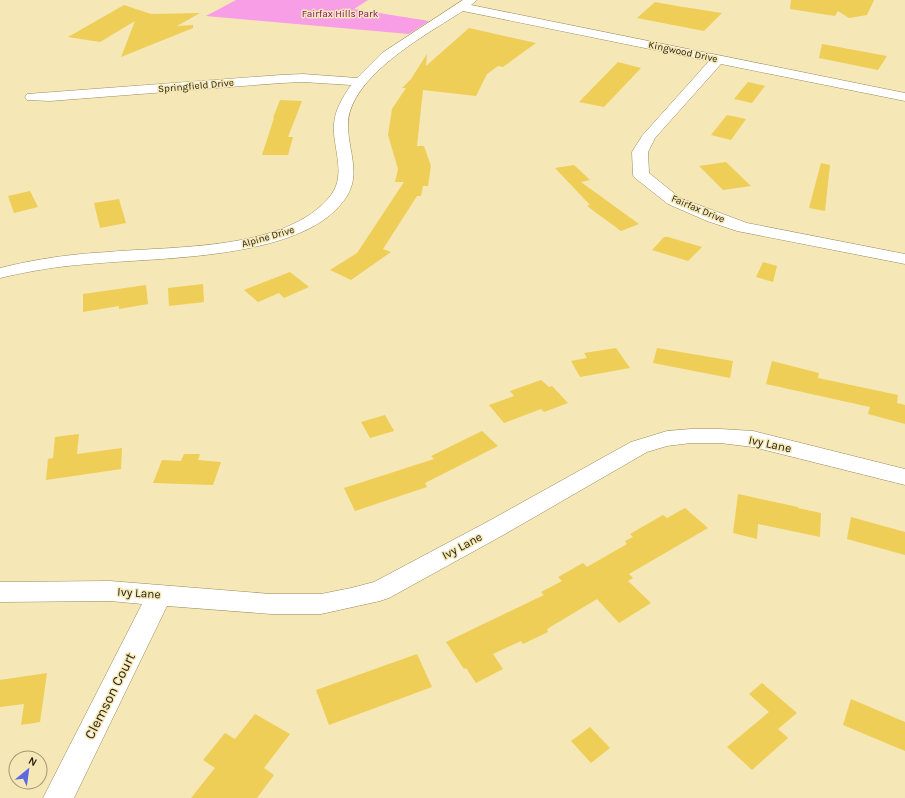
<svg xmlns="http://www.w3.org/2000/svg" width="905" height="798" font-family="Karla,sans-serif">
<style>
.green{fill:#f79ee6}
.building{fill:#eece56}
.lines{fill:none;stroke-linecap:round;stroke-linejoin:round}
.minor-casing{stroke:#978a5d;stroke-width:1}
.minor{fill:#fff;fill-rule:evenodd}
.labels{text-anchor:middle;dominant-baseline:central;stroke-width:3;stroke-linejoin:round;paint-order:stroke}
.far-park-label{font-size:10px;fill:#7a0c6e;stroke:#f5e7b6}
.far-street-label{font-size:10px;fill:#241f0d;stroke:#f5e7b6}
.street-label{font-size:12px;fill:#241f0d;stroke:#f5e7b6}
.near-street-label{font-size:14px;fill:#241f0d;stroke:#f5e7b6}
</style>
<rect width="100%" height="100%" fill="#f5e7b6"/>
<path class="green" d="M 236,0 L 368,0 L 354,9 L 429,21 L 409,34 L 206,16 Z"/>
<path class="building" d="M 791,0 L 874,0 L 867,15 L 849,18 L 838,11 L 835,16 L 790,9 Z
M 655,2 L 677,6 L 722,13 L 704,31 L 637,18 Z
M 124,5 L 151,14 L 200,13 L 177,26 L 193,25 L 193,28 L 121,57 L 135,21 L 100,42 L 68,37 Z
M 469,28 L 536,43 L 503,67 L 498,66 L 487,74 L 476,96 L 423,90 L 417,146 L 424,146 L 431,166 L 428,186 L 423,186 L 421,196 L 417,196 L 383,249 L 391,252 L 351,280 L 330,270 L 357,253 L 404,182 L 395,182 L 398,169 L 388,135 L 392,109 L 406,88 L 402,88 L 411,79 L 427,54 L 426,66 Z
M 822,44 L 887,56 L 878,70 L 819,58 Z
M 618,62 L 641,68 L 604,107 L 579,102 Z
M 748,82 L 765,86 L 752,103 L 734,99 Z
M 280,100 L 302,101 L 288,137 L 293,137 L 288,155 L 262,155 L 274,118 L 273,118 Z
M 727,115 L 746,119 L 731,140 L 711,135 Z
M 726,162 L 751,186 L 723,190 L 699,166 Z
M 821,163 L 830,165 L 825,211 L 809,208 Z
M 574,165 L 590,180 L 581,182 L 639,224 L 621,231 L 587,206 L 590,205 L 555,168 Z
M 30,191 L 38,207 L 14,213 L 8,196 Z
M 119,199 L 126,223 L 100,228 L 94,203 Z
M 664,237 L 668,237 L 702,247 L 688,261 L 652,250 Z
M 763,262 L 777,266 L 773,282 L 756,277 Z
M 290,272 L 309,287 L 284,298 L 279,293 L 258,302 L 244,290 Z
M 203,284 L 204,302 L 169,306 L 168,288 Z
M 146,285 L 148,304 L 119,309 L 119,306 L 83,312 L 83,294 Z
M 616,348 L 630,368 L 580,377 L 571,361 L 587,358 L 584,353 Z
M 657,348 L 733,361 L 730,378 L 653,363 Z
M 772,361 L 819,373 L 818,378 L 898,395 L 897,403 L 905,405 L 905,424 L 868,414 L 870,407 L 766,384 Z
M 541,380 L 549,387 L 552,386 L 568,403 L 544,412 L 541,409 L 504,423 L 489,405 L 514,396 L 510,391 Z
M 385,415 L 394,431 L 370,438 L 361,422 Z
M 482,431 L 498,446 L 425,483 L 427,487 L 355,511 L 344,488 L 434,459 L 431,456 Z
M 79,434 L 77,454 L 122,448 L 121,469 L 46,480 L 48,459 L 53,458 L 55,437 Z
M 184,454 L 200,454 L 198,460 L 221,462 L 213,485 L 153,483 L 162,460 L 181,461 Z
M 738,494 L 798,507 L 798,508 L 821,513 L 820,537 L 758,524 L 757,539 L 733,533 Z
M 685,508 L 708,528 L 629,574 L 633,578 L 628,581 L 651,603 L 619,623 L 597,599 L 547,629 L 548,632 L 523,644 L 521,641 L 493,654 L 503,669 L 476,683 L 466,668 L 464,669 L 446,642 L 544,595 L 541,592 L 562,581 L 558,577 L 583,563 L 587,567 L 627,544 L 625,541 L 633,537 L 630,534 L 663,515 L 667,518 Z
M 851,517 L 905,532 L 905,555 L 847,539 Z
M 417,654 L 432,687 L 329,725 L 316,690 Z
M 47,673 L 40,722 L 21,725 L 24,704 L 0,707 L 0,680 Z
M 762,683 L 797,713 L 778,729 L 788,738 L 752,770 L 727,747 L 769,712 L 749,694 Z
M 851,699 L 905,722 L 905,751 L 843,725 Z
M 255,714 L 290,734 L 264,768 L 274,775 L 257,798 L 191,798 L 215,768 L 203,760 L 225,733 L 235,739 Z
M 590,727 L 610,748 L 591,763 L 571,741 Z"/>
<g class="lines">
<g class="minor-casing">
<path id="minor" d="M 463,0 L 477,0 L 471,5 L 905,93 L 905,101 L 721,64 L 655,138 L 648,152 L 649,173 L 680,198 L 747,223 L 905,254 L 905,264 L 737,231 L 707,221 L 668,204 L 635,178 L 633,175 L 632,152 L 642,136 L 709,61 L 463,11 C 427,34 348,77 348,125 C 348,150 361,173 347,196 C 307,261 158,257 90,264 C 59,266 30,271 0,278 L 0,268 C 36,259 71,254 108,252 C 173,246 288,251 331,195 C 347,174 332,146 334,124 C 335,109 343,97 351,85 L 303,82 L 281,83 L 50,101 L 27,100 L 25,97 L 27,94 L 281,75 L 303,74 L 357,78 L 382,53 Z
M 691,429 L 720,429 L 753,431 L 905,469 L 905,485 L 753,447 L 720,443 L 691,443 L 667,446 L 647,452 L 505,534 L 389,598 L 380,601 L 321,614 L 271,614 L 167,606 L 74,798 L 43,798 L 142,604 L 110,601 L 0,602 L 0,582 L 110,581 L 271,594 L 321,594 L 351,588 L 374,582 L 487,522 L 631,442 L 667,431 Z"/>
</g>
<use href="#minor" class="minor"/>
</g>
<g class="labels">
<g class="far-park-label">
<text x="340" y="14">Fairfax Hills Park</text>
</g>
<g class="far-street-label">
<text transform="translate(683 52) rotate(12)">Kingwood Drive</text>
<text transform="translate(196 86) rotate(-5)">Springfield Drive</text>
<text transform="translate(698 209) rotate(23)">Fairfax Drive</text>
<text transform="translate(268 237) rotate(-16)">Alpine Drive</text>
</g>
<g class="street-label">
<text transform="translate(770 444) rotate(12)">Ivy Lane</text>
<text transform="translate(462 546) rotate(-28)">Ivy Lane</text>
<text transform="translate(139 593) rotate(4)">Ivy Lane</text>
</g>
<g class="near-street-label">
<text transform="translate(110 696) rotate(-63)">Clemson Court</text>
</g>
</g>
<g transform="translate(28 770) rotate(29)"><circle r="19" fill="#f5e7b6" stroke="#a19772"/>
<path d="M0-3L7 15L0 10L-7 15Z" fill="#5c6ae2"/>
<text y="-6" font-size="11" font-weight="bold" text-anchor="middle" fill="#241f0d">N</text>
</g>
</svg>
